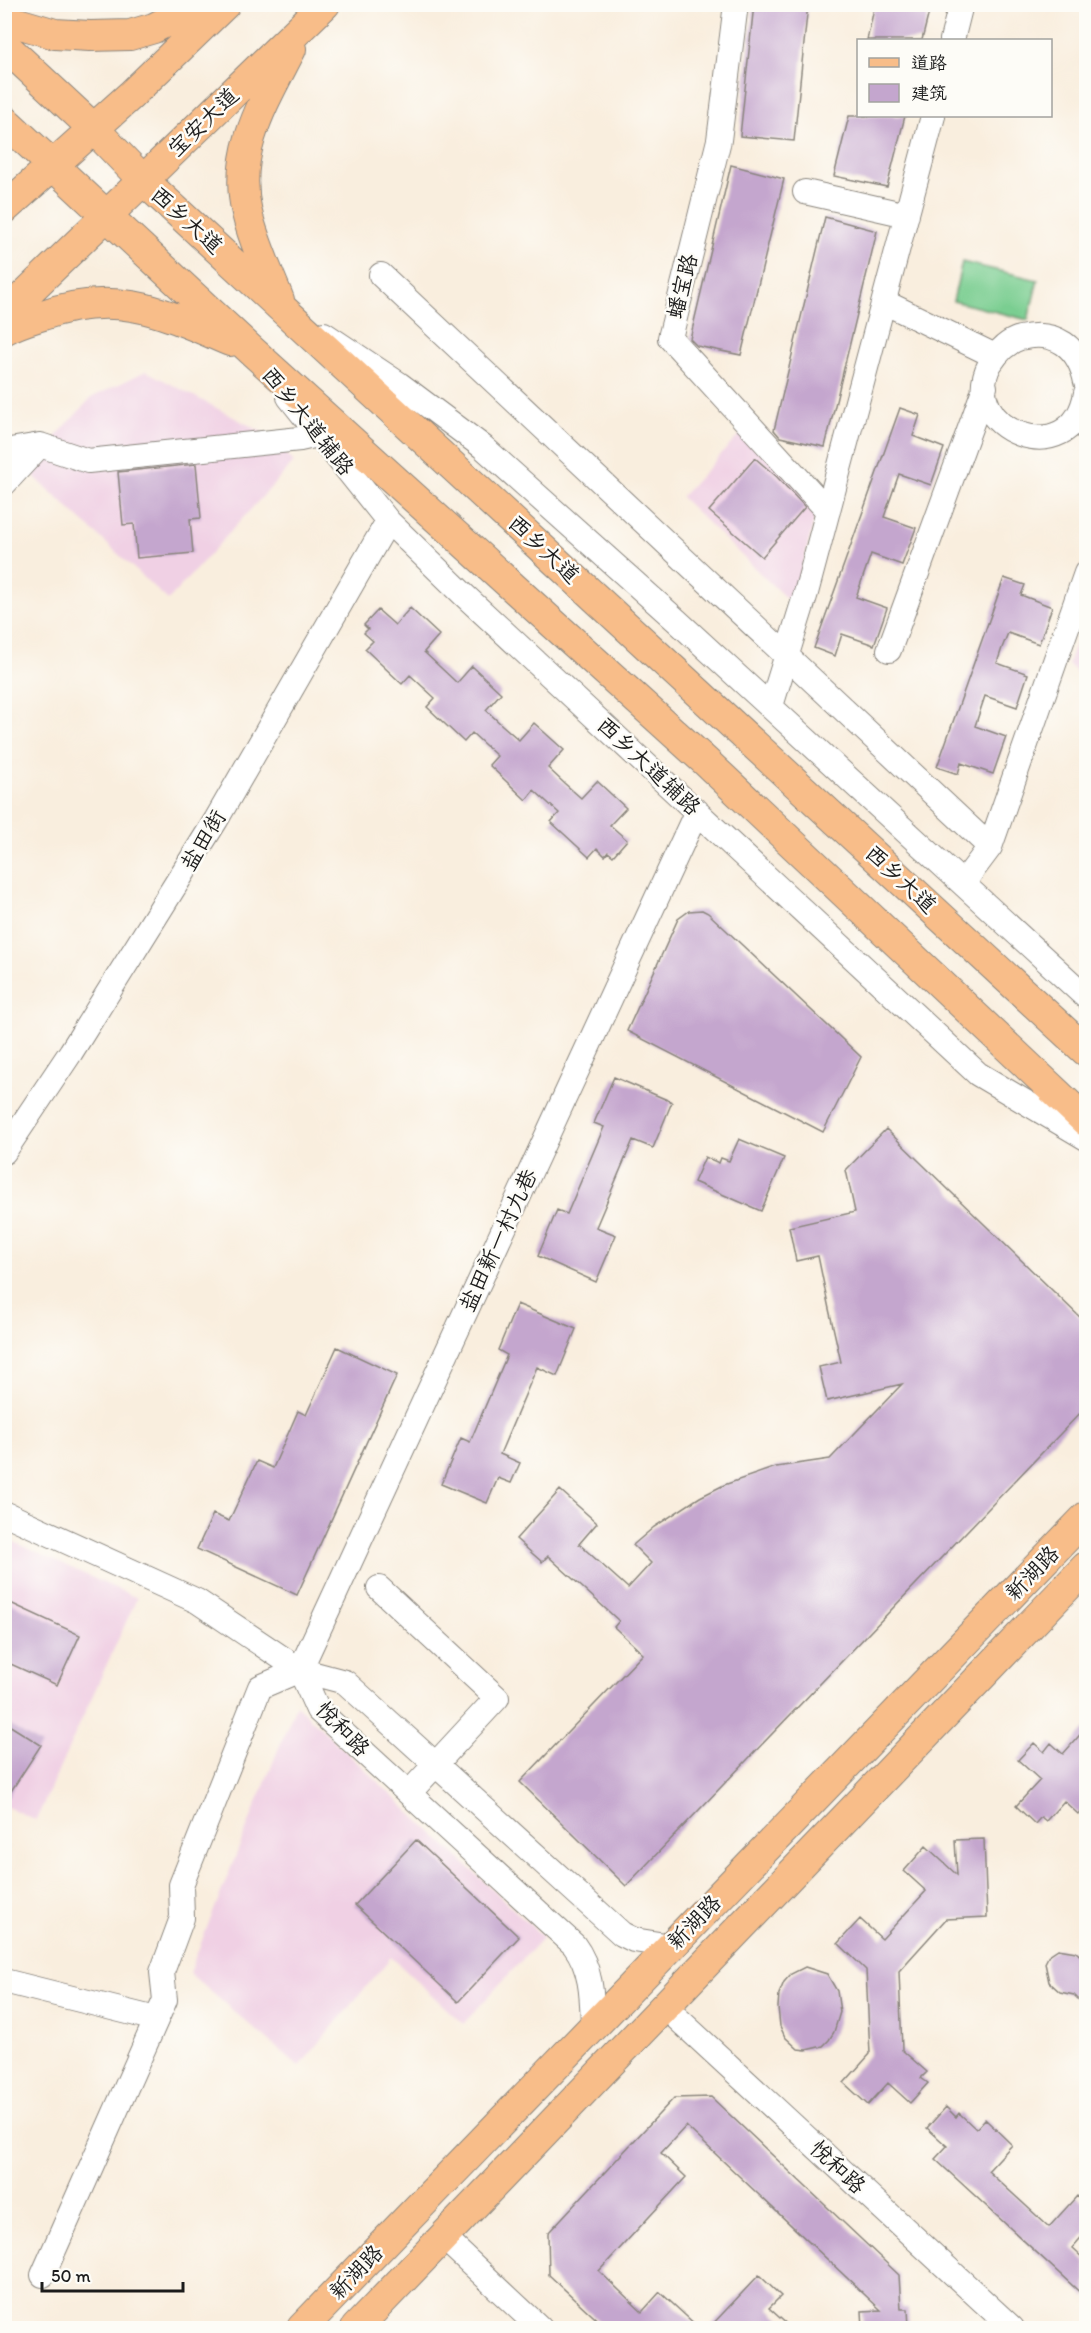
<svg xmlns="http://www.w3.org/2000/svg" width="1091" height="2333" font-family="Itim,'LXGW WenKai TC',sans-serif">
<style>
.built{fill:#f0d0e4}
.green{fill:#7ace91;stroke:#4b7556;stroke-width:1.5}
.building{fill:#c4a6ce}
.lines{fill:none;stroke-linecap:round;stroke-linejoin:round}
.minor-casing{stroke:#8a857d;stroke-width:26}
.major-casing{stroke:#8a857d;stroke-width:32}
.minor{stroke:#fff;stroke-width:24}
.major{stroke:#f8bd89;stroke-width:30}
.labels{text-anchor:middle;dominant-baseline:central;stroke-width:5;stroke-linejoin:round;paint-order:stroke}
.street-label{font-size:22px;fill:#1c1c1c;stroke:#fdfcf7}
</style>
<rect width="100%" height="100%" fill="#fdfcf7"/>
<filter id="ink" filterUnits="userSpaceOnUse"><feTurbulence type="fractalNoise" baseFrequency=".0167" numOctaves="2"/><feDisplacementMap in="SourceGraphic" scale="12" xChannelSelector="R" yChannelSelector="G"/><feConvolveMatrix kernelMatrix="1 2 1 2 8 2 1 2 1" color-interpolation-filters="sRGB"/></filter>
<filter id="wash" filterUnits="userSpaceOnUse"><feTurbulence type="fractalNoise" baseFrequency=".008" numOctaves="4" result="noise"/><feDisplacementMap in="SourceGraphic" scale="24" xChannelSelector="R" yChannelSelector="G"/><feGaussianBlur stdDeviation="1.35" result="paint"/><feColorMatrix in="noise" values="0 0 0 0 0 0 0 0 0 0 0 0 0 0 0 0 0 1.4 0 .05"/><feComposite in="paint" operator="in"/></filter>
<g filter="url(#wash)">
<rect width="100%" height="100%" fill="#f9eede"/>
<path class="built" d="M 146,371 L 262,432 L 294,462 L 168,600 L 26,469 L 91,398 Z
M 747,427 L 818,504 L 793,605 L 681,497 Z
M 1086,613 L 1086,681 L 1068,664 Z
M 5,1538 L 137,1598 L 36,1820 L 5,1806 Z
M 296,1705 L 543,1937 L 463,2024 L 391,1957 L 299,2067 L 189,1973 Z"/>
<path class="green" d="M 962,262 L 1038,280 L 1028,320 L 953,301 Z"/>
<g id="blocks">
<path class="building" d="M 754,4 L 808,4 L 794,141 L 740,136 Z
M 875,4 L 931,4 L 922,40 L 867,40 Z
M 849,116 L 905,116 L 887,187 L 834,176 Z
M 731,165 L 784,179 L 741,355 L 697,346 L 690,339 Z
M 825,217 L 877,231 L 825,447 L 780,437 L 774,430 Z
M 900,408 L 920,415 L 913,436 L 944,448 L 931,485 L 899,474 L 884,517 L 916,528 L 902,565 L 871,554 L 856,597 L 887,608 L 874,645 L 842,634 L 835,656 L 814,648 Z
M 755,458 L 777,477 L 805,507 L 762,557 L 709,511 Z
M 196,464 L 201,518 L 190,519 L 193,553 L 137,558 L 134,524 L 123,525 L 118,472 Z
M 1004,578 L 1025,585 L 1021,595 L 1052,607 L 1039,644 L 1008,633 L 1002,648 L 997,663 L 1028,674 L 1017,707 L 985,696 L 975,726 L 1006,737 L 993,774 L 961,763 L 958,774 L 937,767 Z
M 410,608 L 439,635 L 424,652 L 457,683 L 472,666 L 501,693 L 486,710 L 502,725 L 519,740 L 534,723 L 564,750 L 548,768 L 564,783 L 581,798 L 597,781 L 626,808 L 610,825 L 627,840 L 613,856 L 608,852 L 605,856 L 597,848 L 589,857 L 551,822 L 559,813 L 534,790 L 526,800 L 489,765 L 497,756 L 472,733 L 464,742 L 427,707 L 435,698 L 410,675 L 402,684 L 365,649 L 373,641 L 364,633 L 368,629 L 364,625 L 378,610 L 395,625 Z
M 702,910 L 708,913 L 861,1057 L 823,1132 L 627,1031 L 678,919 L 689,911 Z
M 614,1077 L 672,1102 L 653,1148 L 633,1140 L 596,1227 L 616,1235 L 596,1282 L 538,1256 L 557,1210 L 567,1214 L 604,1127 L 594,1123 Z
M 886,1129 L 1086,1323 L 1086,1407 L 626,1886 L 520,1782 L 643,1654 L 614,1627 L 619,1621 L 548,1556 L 542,1562 L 516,1539 L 560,1490 L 597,1523 L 579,1544 L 628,1588 L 651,1563 L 633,1545 L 654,1527 L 700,1497 L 724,1485 L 776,1467 L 830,1459 L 902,1384 L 827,1401 L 819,1367 L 841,1362 L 829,1309 L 818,1256 L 796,1261 L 789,1227 L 855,1212 L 846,1170 Z
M 739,1139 L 784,1158 L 761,1211 L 694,1182 L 705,1157 L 719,1163 L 721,1158 L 729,1161 Z
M 517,1304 L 576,1329 L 557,1376 L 537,1367 L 500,1454 L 520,1463 L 511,1483 L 498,1478 L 487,1503 L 441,1484 L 461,1438 L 470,1442 L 507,1355 L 498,1350 Z
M 337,1347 L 397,1375 L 297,1595 L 197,1549 L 213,1514 L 229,1521 L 257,1461 L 273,1468 L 298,1411 L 306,1415 Z
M 4,1600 L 80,1635 L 57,1685 L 4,1661 Z
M 4,1722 L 41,1745 L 4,1802 Z
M 1086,1728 L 1086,1805 L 1078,1814 L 1064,1801 L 1046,1821 L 1041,1817 L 1035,1824 L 1016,1806 L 1040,1780 L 1018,1760 L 1034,1743 L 1044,1752 L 1051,1743 L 1063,1754 Z
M 984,1839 L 987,1917 L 946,1919 L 899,1971 L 902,2050 L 927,2072 L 921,2078 L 928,2083 L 910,2103 L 888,2083 L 868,2105 L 844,2083 L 870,2054 L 866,1970 L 838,1943 L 860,1919 L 882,1939 L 926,1891 L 904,1871 L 926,1846 L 957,1875 L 955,1840 Z
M 416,1840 L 519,1937 L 458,2002 L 355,1905 Z
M 1058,1949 L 1076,1952 L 1086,1961 L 1086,2007 L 1074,1995 L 1060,1992 L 1049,1982 L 1045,1963 L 1049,1955 Z
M 805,1967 L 827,1974 L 837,1991 L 840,2012 L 834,2032 L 829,2040 L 823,2046 L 806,2050 L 798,2049 L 785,2037 L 780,2026 L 778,2007 L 779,1994 L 784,1982 L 791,1974 Z
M 711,2097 L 899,2275 L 901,2309 L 908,2309 L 909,2328 L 863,2328 L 862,2311 L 881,2310 L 686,2126 L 661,2153 L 686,2177 L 599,2271 L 642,2312 L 660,2292 L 699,2328 L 606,2328 L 549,2275 L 548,2233 L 674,2098 Z
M 946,2107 L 956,2117 L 959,2113 L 976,2129 L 985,2119 L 1012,2145 L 988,2171 L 1049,2227 L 1077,2196 L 1086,2204 L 1086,2232 L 1072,2248 L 1086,2261 L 1086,2298 L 935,2159 L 947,2146 L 927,2128 Z
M 759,2275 L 781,2296 L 769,2308 L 791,2328 L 709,2328 Z"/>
</g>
</g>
<g filter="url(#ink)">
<use href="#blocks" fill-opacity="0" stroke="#8a857d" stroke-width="1.5"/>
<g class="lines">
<g class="minor-casing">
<path id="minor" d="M 736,4 L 719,140 L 670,338 L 828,511
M 952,40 L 961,4
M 805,192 L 907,215
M 381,275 L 990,847
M 884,302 L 995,356
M 324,334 L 399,384 L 483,447 L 676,620 L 1086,997
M 1086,382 C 1079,347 1056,329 1020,338 C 1007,342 997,353 990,364 C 956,429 1072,476 1086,393
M 289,397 L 388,521 L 464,595 L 978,1074 L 1086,1138
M 4,451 L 40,445 L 88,461 L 300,439 L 318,435 L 330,428
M 4,484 L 40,445
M 889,650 L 985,387
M 771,706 L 806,593 L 933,116
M 963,883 L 990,847 L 1086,573
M 4,1152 L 71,1052 L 216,820 L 388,521
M 4,1513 L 197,1601 L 300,1670 L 345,1682 L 622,1934 L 634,1940 L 671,1946
M 379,1588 L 497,1698 L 409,1793
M 300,1670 L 697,811
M 300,1670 L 318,1710 L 574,1945 C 592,1969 592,1997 593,2026
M 4,1981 L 156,2019
M 664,2006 L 1012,2328
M 444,2238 L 540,2328
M 43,2275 L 165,2000 L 162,1972 L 182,1918 L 181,1885 L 260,1687 L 300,1670"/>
</g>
<g class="major-casing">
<path id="major" d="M 4,19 L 55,34 L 90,36 L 130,35 L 154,28 L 201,4
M 4,45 L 93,128 L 143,180 L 1086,1051
M 4,120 L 252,351 L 705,761 L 1086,1121
M 4,209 L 131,95 L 225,4
M 279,300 C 268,272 254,243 247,213 C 232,152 264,102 291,49
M 4,315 L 325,4
M 4,330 C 16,323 30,319 43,315 C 118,289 162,312 230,341
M 302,2328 L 1086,1517
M 356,2328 L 1086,1567"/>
</g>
<use href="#minor" class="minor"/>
<use href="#major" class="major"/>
</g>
</g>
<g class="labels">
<g class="street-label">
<text transform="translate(203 122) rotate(-44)">宝安大道</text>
<text transform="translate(187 220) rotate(42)">西乡大道</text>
<text transform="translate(682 286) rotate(-76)">蟠宝路</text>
<text transform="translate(308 421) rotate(51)">西乡大道辅路</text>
<text transform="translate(544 549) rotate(43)">西乡大道</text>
<text transform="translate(649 766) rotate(43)">西乡大道辅路</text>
<text transform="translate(203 840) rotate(-59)">盐田街</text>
<text transform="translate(901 879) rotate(43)">西乡大道</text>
<text transform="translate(498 1240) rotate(-65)">盐田新一村九巷</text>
<text transform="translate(1032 1573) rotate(-46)">新湖路</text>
<text transform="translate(343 1729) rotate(46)">悦和路</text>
<text transform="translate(694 1922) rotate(-46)">新湖路</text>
<text transform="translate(838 2167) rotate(43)">悦和路</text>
<text transform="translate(356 2272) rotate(-46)">新湖路</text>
</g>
</g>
<rect width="1091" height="2333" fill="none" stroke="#fdfcf7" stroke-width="24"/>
<rect x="857" y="39" width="195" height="78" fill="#fdfcf7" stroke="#a3a29f" stroke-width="1.5"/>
<rect x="869" y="58" width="30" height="9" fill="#f8bd89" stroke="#a3a29f" stroke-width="1.5"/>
<text x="911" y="69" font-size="18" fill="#1c1c1c">道路</text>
<rect x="869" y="84" width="30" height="18" fill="#c4a6ce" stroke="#a3a29f" stroke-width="1.5"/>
<text x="911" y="99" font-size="18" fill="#1c1c1c">建筑</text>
<path d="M42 2282v9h141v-9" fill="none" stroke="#1c1c1c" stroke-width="3"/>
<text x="51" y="2282" font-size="18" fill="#1c1c1c" stroke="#fdfcf7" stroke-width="4.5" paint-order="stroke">50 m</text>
</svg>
